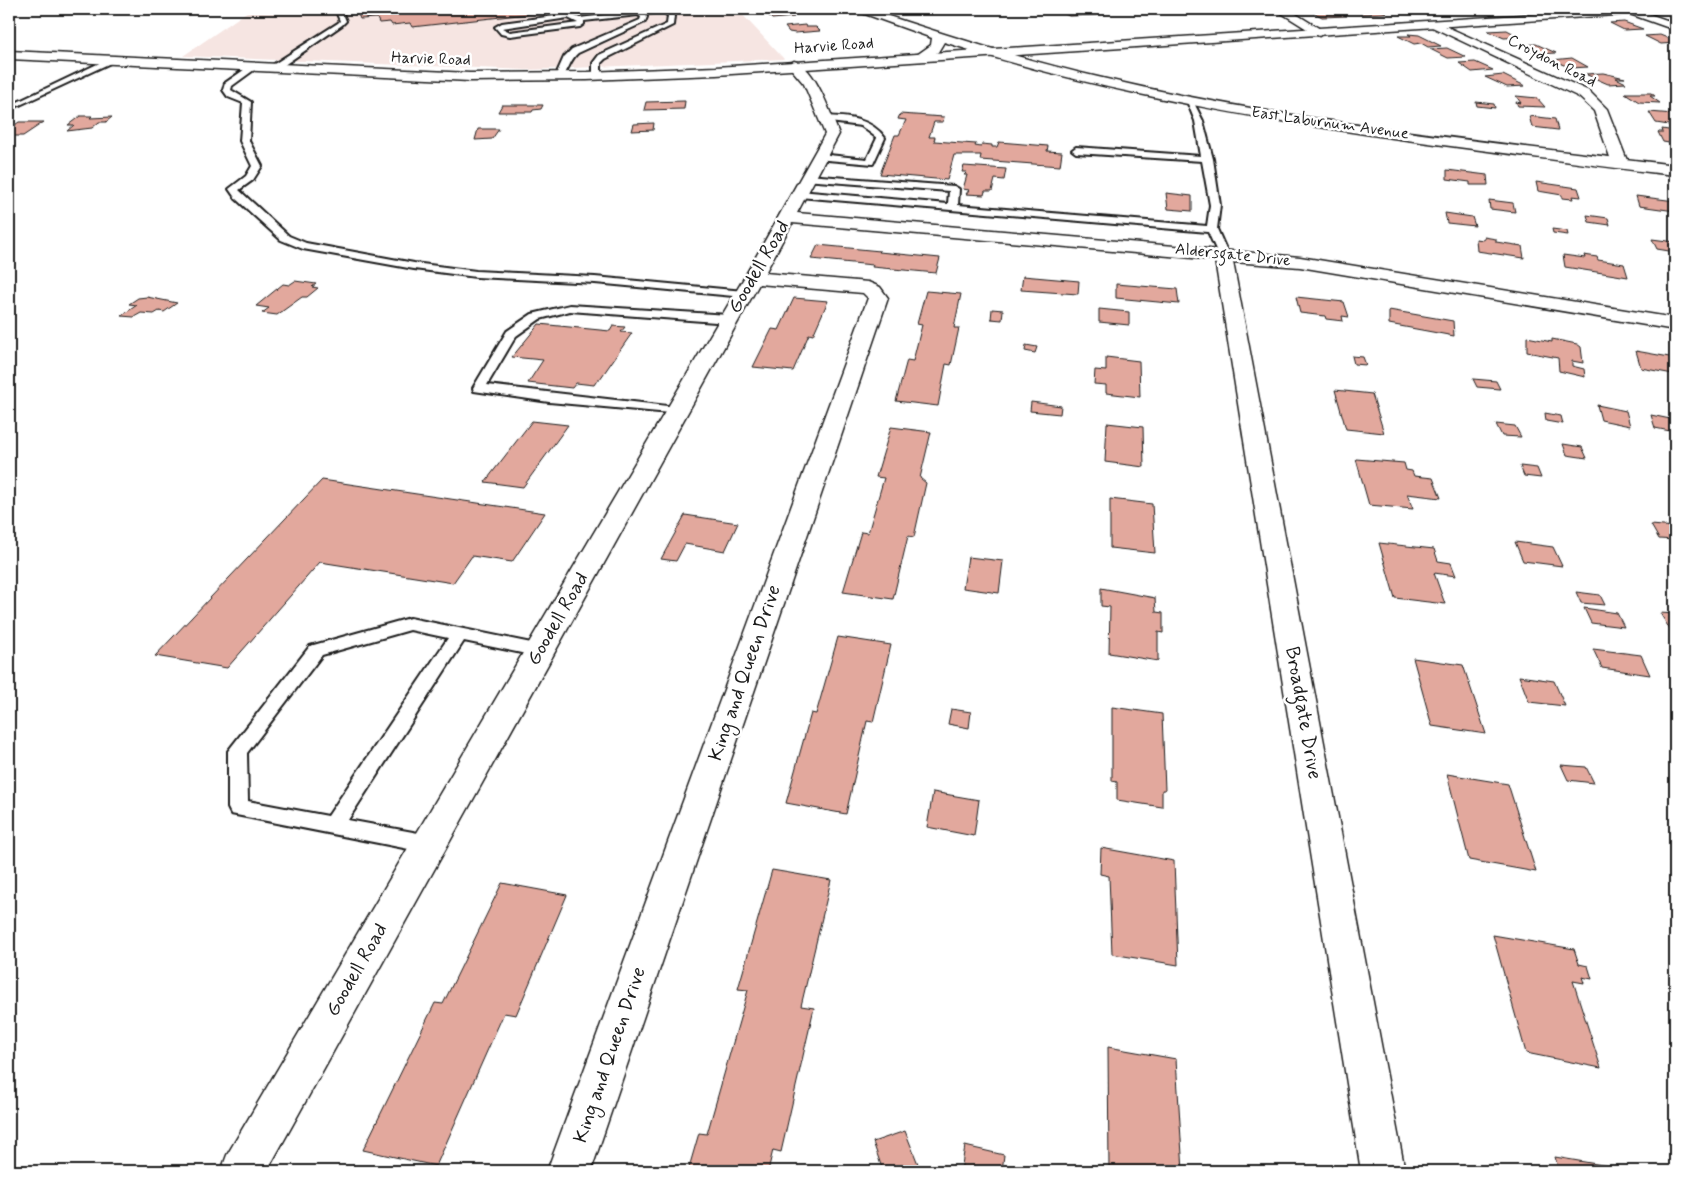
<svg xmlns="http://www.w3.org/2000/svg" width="1684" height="1180" font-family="Mynerve,sans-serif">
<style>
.built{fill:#f6e5e2}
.building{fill:#e2a89d;stroke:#1c1c1c}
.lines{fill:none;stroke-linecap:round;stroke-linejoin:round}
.service-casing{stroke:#1c1c1c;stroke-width:4}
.minor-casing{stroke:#1c1c1c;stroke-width:3}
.tertiary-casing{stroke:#1c1c1c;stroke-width:3}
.primary-casing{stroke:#1c1c1c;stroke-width:3}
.service{fill:#fff;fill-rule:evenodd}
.minor{fill:#fff;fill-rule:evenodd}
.tertiary{fill:#fff;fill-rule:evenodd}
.primary{fill:#fff;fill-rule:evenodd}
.labels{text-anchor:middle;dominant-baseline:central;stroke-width:5;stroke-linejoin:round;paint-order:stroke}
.far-street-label{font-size:16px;fill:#1c1c1c;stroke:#fff}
.street-label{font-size:20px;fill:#1c1c1c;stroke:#fff}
</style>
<rect width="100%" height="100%" fill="#fff"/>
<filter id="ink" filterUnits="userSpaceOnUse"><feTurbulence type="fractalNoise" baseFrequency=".02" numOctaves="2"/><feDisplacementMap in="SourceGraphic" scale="10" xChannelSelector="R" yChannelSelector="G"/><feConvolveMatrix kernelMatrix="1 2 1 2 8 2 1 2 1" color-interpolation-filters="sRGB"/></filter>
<g filter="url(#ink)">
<path class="built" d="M 251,9 L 770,9 L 739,11 L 784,59 L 526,70 L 183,56 Z"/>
<path class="building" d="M 356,9 L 361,9 L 365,17 L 371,17 L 368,9 L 421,9 L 423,12 L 443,9 L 572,9 L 412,27 L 410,23 L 392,25 L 390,22 L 379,23 L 377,18 L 360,19 Z
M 1352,9 L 1379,9 L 1387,13 L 1362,14 Z
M 1400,9 L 1429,9 L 1433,10 L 1407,12 Z
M 1067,10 L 1090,10 L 1097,15 L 1069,16 L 1065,14 L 1071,13 L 1064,12 L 1069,11 Z
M 1337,11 L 1347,16 L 1322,17 L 1313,12 Z
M 790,14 L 794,17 L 772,19 L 769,16 Z
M 1624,22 L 1643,29 L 1624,30 L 1610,23 Z
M 805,25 L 806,27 L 816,27 L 820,31 L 795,33 L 789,32 L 785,27 Z
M 1507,30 L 1520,37 L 1504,38 L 1488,31 Z
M 1408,34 L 1419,35 L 1441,46 L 1428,47 L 1421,43 L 1414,44 L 1398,36 L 1411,36 Z
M 1660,35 L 1675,41 L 1675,43 L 1661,44 L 1645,36 Z
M 1536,44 L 1556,53 L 1539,54 L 1519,45 Z
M 1447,48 L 1466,57 L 1448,58 L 1430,49 Z
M 1572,58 L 1588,67 L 1571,68 L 1552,60 Z
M 1475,62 L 1493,70 L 1472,72 L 1459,63 Z
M 1603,73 L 1625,78 L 1616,78 L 1626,83 L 1608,84 L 1585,74 Z
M 1503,75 L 1525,86 L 1507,87 L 1485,77 Z
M 1625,93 L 1651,93 L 1655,96 L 1650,96 L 1660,103 L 1639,102 Z
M 1516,96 L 1537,98 L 1545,107 L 1518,106 L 1516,102 L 1521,103 Z
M 685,101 L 684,109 L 644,110 L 646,102 Z
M 1476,102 L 1494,104 L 1495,108 L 1477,106 Z
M 502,105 L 543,105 L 541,109 L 533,110 L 532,112 L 498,112 Z
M 1649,112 L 1674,114 L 1675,126 L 1656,123 Z
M 900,114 L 944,117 L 943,122 L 934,122 L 929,137 L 935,137 L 934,141 L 976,144 L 975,146 L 981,147 L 982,144 L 992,145 L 992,147 L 997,147 L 999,142 L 1048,146 L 1047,151 L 1062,152 L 1060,166 L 980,160 L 981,155 L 954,155 L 947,180 L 880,174 L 895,135 L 899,135 L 906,120 L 898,119 Z
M 80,116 L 92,116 L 90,118 L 112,117 L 106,122 L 99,122 L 92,128 L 67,131 L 74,125 L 68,125 Z
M 1529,116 L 1555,119 L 1558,130 L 1532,127 Z
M 19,122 L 44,122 L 23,136 L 9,136 L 9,129 Z
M 654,123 L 653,130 L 632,131 L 634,124 Z
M 478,129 L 499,129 L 492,139 L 475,140 Z
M 1662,129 L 1675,131 L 1675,144 L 1663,142 L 1658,132 L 1663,132 Z
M 964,166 L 1006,169 L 1004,180 L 995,179 L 992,191 L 985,191 L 984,195 L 966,194 L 969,190 L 963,189 L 967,175 L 964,175 L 967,172 L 962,172 Z
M 1447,170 L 1487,175 L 1488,185 L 1470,185 L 1470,182 L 1447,179 Z
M 1536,182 L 1578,188 L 1581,197 L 1572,196 L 1573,199 L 1562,198 L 1562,195 L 1538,191 Z
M 1166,193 L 1192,196 L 1192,211 L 1168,209 Z
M 1636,196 L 1675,201 L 1675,211 L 1639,206 Z
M 1489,200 L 1513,203 L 1515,212 L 1490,209 Z
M 1445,213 L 1472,217 L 1475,226 L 1447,223 Z
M 1587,215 L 1608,218 L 1610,225 L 1589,222 Z
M 1552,229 L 1567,231 L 1568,235 L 1553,233 Z
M 1484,237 L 1496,239 L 1496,242 L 1522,246 L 1524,258 L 1477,251 L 1476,239 L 1484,240 Z
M 1652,239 L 1675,242 L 1675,252 L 1657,249 Z
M 818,245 L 880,251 L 879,252 L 940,258 L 936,273 L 872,267 L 873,265 L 811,259 Z
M 1563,255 L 1585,258 L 1584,255 L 1597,257 L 1598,260 L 1624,264 L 1628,277 L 1565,267 Z
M 1023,276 L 1079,281 L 1078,294 L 1021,290 Z
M 295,281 L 316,284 L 312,287 L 318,288 L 307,297 L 302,297 L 277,315 L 262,313 L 269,308 L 256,306 L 283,284 L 289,285 Z
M 1116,284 L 1177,289 L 1179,304 L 1116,298 Z
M 926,291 L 961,294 L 954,328 L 959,328 L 951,365 L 946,364 L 938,406 L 896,401 L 907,360 L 913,361 L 922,325 L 917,324 Z
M 147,297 L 177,303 L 164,312 L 159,311 L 154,314 L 141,313 L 134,317 L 121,316 L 137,305 L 129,304 L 138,298 Z
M 1296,297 L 1344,302 L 1349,317 L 1342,316 L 1343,321 L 1326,319 L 1325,316 L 1300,313 Z
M 794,298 L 828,301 L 813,335 L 809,334 L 793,371 L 753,367 L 772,329 L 779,330 Z
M 992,309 L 1003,310 L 1002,320 L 991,319 Z
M 1099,309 L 1129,312 L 1129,325 L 1099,322 Z
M 1389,310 L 1453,321 L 1454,336 L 1389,324 Z
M 539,324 L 610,331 L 613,326 L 625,327 L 621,332 L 632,333 L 600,379 L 598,379 L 594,385 L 576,383 L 572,388 L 528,383 L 543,360 L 512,357 Z
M 1527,337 L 1552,342 L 1552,339 L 1577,344 L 1581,347 L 1583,363 L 1572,361 L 1572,366 L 1584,369 L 1585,377 L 1559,371 L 1558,358 L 1527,352 Z
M 1026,345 L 1037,347 L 1035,353 L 1025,351 Z
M 1636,351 L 1675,358 L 1675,379 L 1673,374 L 1641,368 Z
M 1352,356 L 1363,357 L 1366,365 L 1354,364 Z
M 1106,357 L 1139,361 L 1140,397 L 1106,393 L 1106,385 L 1094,384 L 1095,370 L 1106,371 Z
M 1473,379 L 1496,381 L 1500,389 L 1477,387 Z
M 1335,390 L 1372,394 L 1384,433 L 1346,429 Z
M 1031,402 L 1061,406 L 1060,414 L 1030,411 Z
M 1597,405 L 1626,411 L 1630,426 L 1601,420 Z
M 1545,413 L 1561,416 L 1563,424 L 1546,421 Z
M 1651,415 L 1675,420 L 1675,432 L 1655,428 Z
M 532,421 L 568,425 L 523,487 L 485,482 Z
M 1107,423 L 1143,427 L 1144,467 L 1105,462 Z
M 1496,424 L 1515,426 L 1521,437 L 1502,436 Z
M 891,427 L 931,432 L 920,478 L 926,483 L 914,537 L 908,536 L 893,599 L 843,592 L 861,532 L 868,533 L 884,478 L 876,477 Z
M 1563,444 L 1582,447 L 1587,458 L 1567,455 Z
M 1356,459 L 1404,463 L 1406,470 L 1412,471 L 1414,476 L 1433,478 L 1441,498 L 1407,494 L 1413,509 L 1369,505 Z
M 1520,466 L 1537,468 L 1541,478 L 1524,476 Z
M 322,480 L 545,513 L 512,562 L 472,556 L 453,583 L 320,562 L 227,668 L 155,656 Z
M 1110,499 L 1152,504 L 1155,553 L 1110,548 Z
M 685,515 L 738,523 L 725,551 L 685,544 L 676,561 L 661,559 Z
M 1651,525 L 1675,527 L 1675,540 L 1659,539 Z
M 1515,542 L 1553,547 L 1562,566 L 1523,561 Z
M 1379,543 L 1434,549 L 1438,561 L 1451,563 L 1456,576 L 1434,573 L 1445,604 L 1395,598 Z
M 968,557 L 1003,561 L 999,593 L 963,588 Z
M 1101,588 L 1155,598 L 1156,612 L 1163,613 L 1163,633 L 1158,632 L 1158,661 L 1109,653 L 1110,607 L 1101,606 Z
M 1576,592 L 1600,595 L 1605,605 L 1581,603 Z
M 1584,608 L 1617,613 L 1624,627 L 1591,623 Z
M 1660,613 L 1675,614 L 1675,638 Z
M 838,637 L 891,645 L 873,722 L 867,721 L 846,814 L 786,803 L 811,713 L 816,714 Z
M 1593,649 L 1641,655 L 1650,675 L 1602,668 Z
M 1413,658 L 1463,665 L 1486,734 L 1432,726 Z
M 1519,676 L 1554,681 L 1565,706 L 1529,702 Z
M 1112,707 L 1162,714 L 1165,790 L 1162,790 L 1162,807 L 1117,800 L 1117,782 L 1112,781 Z
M 951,709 L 971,712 L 969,728 L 948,724 Z
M 1561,765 L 1586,767 L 1594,783 L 1568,780 Z
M 1447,774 L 1508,784 L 1536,872 L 1469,860 Z
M 933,792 L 979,800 L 974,836 L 927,827 Z
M 1101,848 L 1174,861 L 1178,965 L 1112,954 L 1109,876 L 1100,874 Z
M 772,870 L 831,880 L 801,1006 L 814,1008 L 781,1152 L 773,1150 L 768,1171 L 688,1171 L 699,1133 L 707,1134 L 748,990 L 738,989 Z
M 502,883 L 567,895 L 516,1015 L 504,1013 L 436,1166 L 363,1150 L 435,1003 L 443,1004 Z
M 1493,935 L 1574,949 L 1579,964 L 1588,966 L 1592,979 L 1582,977 L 1584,983 L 1573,981 L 1601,1068 L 1526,1053 Z
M 1108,1047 L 1176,1059 L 1183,1171 L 1109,1171 Z
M 905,1131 L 920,1169 L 914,1171 L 883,1171 L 873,1142 Z
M 965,1146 L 1004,1155 L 1002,1171 L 961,1171 Z
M 1555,1157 L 1638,1171 L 1559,1171 Z"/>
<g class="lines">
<g class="service-casing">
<path id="service" d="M 335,9 L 341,9 L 346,21 L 342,25 L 277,70 L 271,70 L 271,66 L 338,23 L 340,21 Z
M 635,9 L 641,11 L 675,9 L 670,11 L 674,16 L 673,25 L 605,59 L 601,63 L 601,76 L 597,78 L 593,76 L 593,63 L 599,55 L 667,24 L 668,16 L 663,12 L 645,14 L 647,17 L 645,22 L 578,53 C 569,60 568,75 559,79 L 555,77 L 564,57 L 572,49 L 640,20 L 641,17 L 638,15 L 584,21 L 584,24 L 580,27 L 510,36 L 501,34 L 495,27 L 502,23 L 569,14 L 580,18 L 635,11 ZM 568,18 L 578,23 L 510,32 L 502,28 Z
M 110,58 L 117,60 L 9,110 L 9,106 Z
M 251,65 L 258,67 L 232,86 L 231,90 L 251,102 L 249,141 L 262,166 L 253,180 L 239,190 L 289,236 L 306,243 L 414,263 L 476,271 L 595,277 L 744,291 L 750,294 L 744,297 L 595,283 L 476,277 L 414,269 L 303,249 L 281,240 L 236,199 L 229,189 L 246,176 L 252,166 L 240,141 L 243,103 L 228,97 L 223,90 L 225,83 Z
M 1186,99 L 1192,99 L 1203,121 L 1213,159 L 1220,205 L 1217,229 L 1228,254 L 1223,257 L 1218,254 L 1208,232 L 799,197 L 794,194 L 799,191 L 948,204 L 949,191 L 804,180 L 804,176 L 807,175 L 954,186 L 959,189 L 958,205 L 1207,226 L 1210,205 L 1202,161 L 1076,153 L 1072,150 L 1076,147 L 1201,156 L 1195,121 Z
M 825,116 C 848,117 871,118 885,138 L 873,164 L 816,159 L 816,155 L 819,154 L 867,159 L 877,138 L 861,126 L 822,121 L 821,119 Z
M 570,305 L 729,315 L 735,319 L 729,323 L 570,311 L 540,319 L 516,336 L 487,385 L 676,407 L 683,411 L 681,414 L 549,402 L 474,391 L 473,388 L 507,331 L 532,314 Z
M 410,618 L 541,645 L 547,646 L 550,651 L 547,656 L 541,657 L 464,641 L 348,820 L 429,835 L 436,838 L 439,844 L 436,850 L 429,853 L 231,814 L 228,808 L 228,751 L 310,646 ZM 410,630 L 448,638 L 328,816 L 248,801 L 247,753 L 322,655 Z"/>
</g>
<g class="minor-casing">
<path id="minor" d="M 1275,9 L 1288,9 L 1325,32 L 1319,36 L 1315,34 Z
M 1627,9 L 1635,9 L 1675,23 L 1675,30 L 1627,13 Z
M 1434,21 L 1589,91 L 1607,109 L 1628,163 L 1625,166 L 1615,166 L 1612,163 L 1594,111 L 1579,97 L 1430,26 L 1430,22 Z
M 794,61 C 815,66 831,115 839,134 L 797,213 L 1300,257 L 1675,318 L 1675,330 L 1300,267 L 1233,262 L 1405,1171 L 1361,1171 L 1215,260 L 792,223 L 765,273 L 868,282 L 880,287 L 888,298 L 591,1171 L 547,1171 L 868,298 L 863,293 L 759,284 L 267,1171 L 221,1171 L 227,1155 L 744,278 L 825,134 L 804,84 L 788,65 Z"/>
</g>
<g class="tertiary-casing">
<path id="tertiary" d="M 1613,9 L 1666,9 L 1660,12 L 716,75 L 587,80 L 470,81 L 9,59 L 9,51 L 470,73 L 587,72 L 716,67 Z"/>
</g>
<g class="primary-casing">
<path id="primary" d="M 851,9 L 867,9 C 943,34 1020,59 1098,77 C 1287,122 1482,141 1675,165 L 1675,175 C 1613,168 1550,159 1488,151 C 1304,127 1121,99 944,42 L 938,52 L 920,61 L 914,57 L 931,45 L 932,38 Z"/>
</g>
<use href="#service" class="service"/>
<use href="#minor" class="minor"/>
<use href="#tertiary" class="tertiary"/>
<use href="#primary" class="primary"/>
</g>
</g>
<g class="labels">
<g class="far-street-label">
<text transform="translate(834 46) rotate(-4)">Harvie Road</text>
<text transform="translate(431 59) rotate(2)">Harvie Road</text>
<text transform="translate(1552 61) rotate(27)">Croydon Road</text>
<text transform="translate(1330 123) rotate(8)">East Laburnum Avenue</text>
<text transform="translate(1233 255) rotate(6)">Aldersgate Drive</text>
</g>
<g class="street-label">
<text transform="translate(759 267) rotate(-60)">Goodell Road</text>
<text transform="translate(558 619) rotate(-60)">Goodell Road</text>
<text transform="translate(745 673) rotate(-71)">King and Queen Drive</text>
<text transform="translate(1303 713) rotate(80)">Broadgate Drive</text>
<text transform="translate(357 970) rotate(-60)">Goodell Road</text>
<text transform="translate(610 1055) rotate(-71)">King and Queen Drive</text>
</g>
</g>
<rect width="1684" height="1180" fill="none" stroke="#fff" stroke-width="30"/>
<rect x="15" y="15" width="1654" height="1150" fill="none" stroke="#1c1c1c" stroke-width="2" filter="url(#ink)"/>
</svg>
